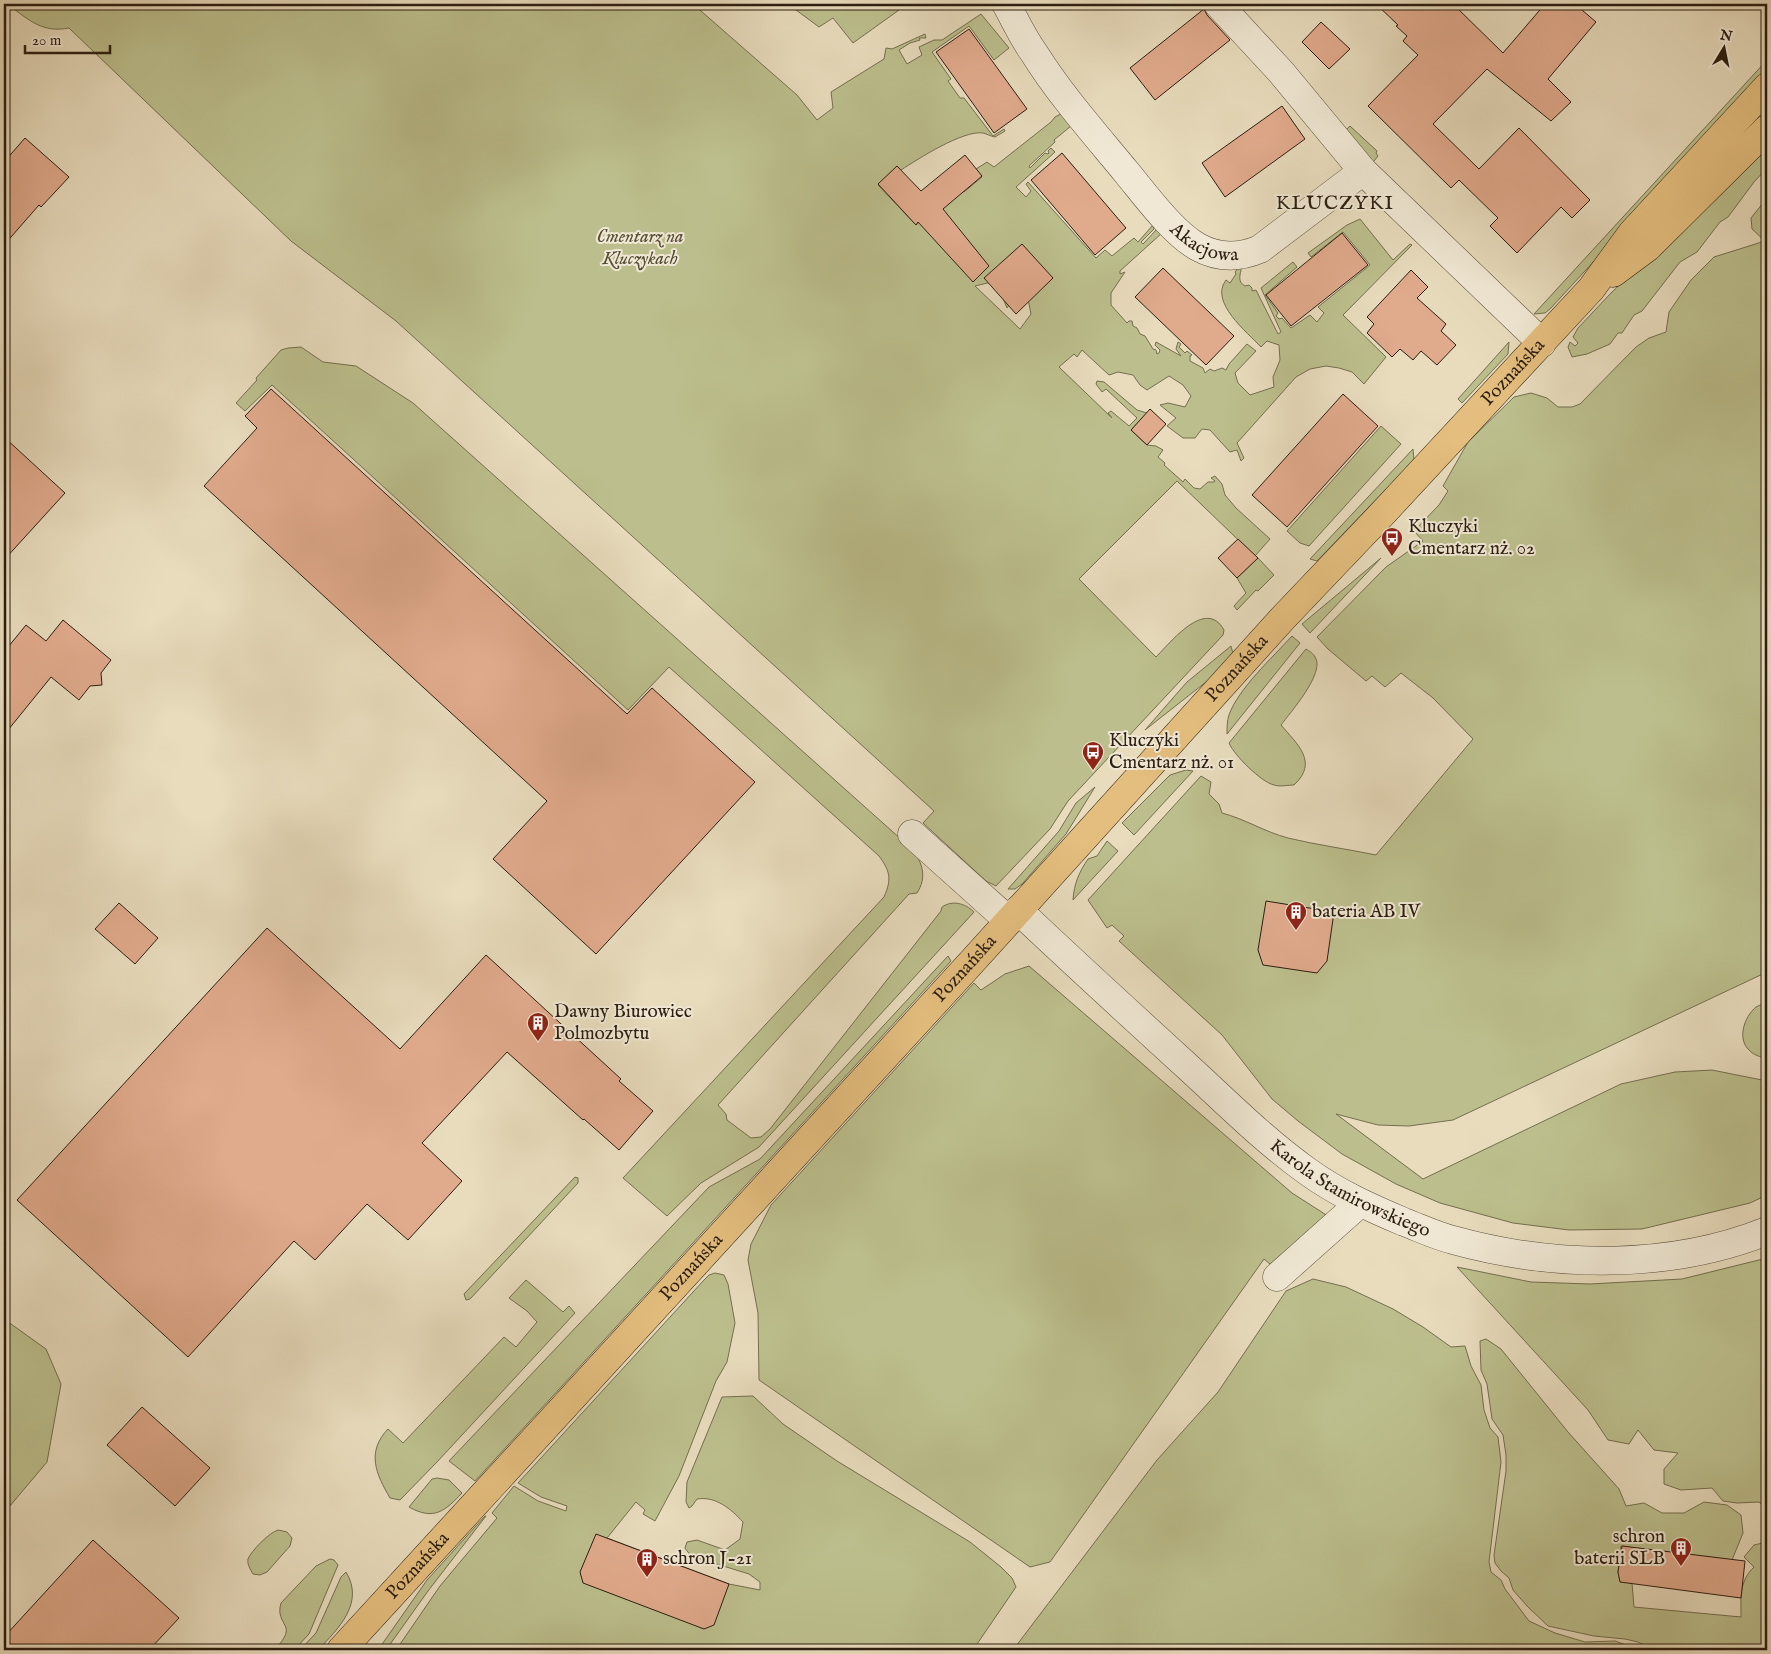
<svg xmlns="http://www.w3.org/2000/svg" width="1771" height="1654" font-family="'IM FELL English',serif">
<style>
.green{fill:#bcbf8d;stroke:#746e4f;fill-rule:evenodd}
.building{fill:#e0aa8c;stroke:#2c1e11}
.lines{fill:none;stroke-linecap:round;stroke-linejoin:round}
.minor-casing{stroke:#5b4e3c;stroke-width:29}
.major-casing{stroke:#2c1e11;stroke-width:29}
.minor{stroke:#f0e8d4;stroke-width:28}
.major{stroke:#e4be7e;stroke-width:28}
.labels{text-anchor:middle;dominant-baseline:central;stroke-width:4;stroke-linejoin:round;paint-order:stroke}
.street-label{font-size:19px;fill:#2c1e11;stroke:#f0e8d4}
.park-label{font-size:19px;font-style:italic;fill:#574e36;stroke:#f0e8d4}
.poi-label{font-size:19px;fill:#2c1e11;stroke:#f0e8d4;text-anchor:start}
.neighbourhood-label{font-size:20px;letter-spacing:1px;fill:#2c1e11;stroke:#f0e8d4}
</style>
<rect width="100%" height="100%" fill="#e8dcbd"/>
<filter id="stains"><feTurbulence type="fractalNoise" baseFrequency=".004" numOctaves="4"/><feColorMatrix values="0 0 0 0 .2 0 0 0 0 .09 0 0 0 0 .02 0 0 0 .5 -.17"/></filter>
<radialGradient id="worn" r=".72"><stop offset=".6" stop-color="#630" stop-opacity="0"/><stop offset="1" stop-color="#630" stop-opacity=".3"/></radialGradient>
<path class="green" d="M 4,4 L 693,4 L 797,95 L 817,120 L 833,108 L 831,92 L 884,59 L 886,48 L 892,49 L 925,34 L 926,38 L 919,38 L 920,40 L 910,43 L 899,50 L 907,64 L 922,55 L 919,47 L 934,40 L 942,40 L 981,14 L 1009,48 L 994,60 L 969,26 L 932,52 L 951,79 L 948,81 L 960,98 L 964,98 L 993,136 L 1004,129 L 1005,131 L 995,137 C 990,136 987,134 983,133 C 963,130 918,159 901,170 L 897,166 L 878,185 L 916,225 L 959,187 L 964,192 L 982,177 L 976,169 L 987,162 L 994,167 L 1051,122 L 1055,117 L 1061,114 L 1071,126 L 1054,140 L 1055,142 L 1029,166 L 1030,168 L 1045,153 L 1048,154 L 1049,153 L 1048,151 L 1051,148 L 1055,152 L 1016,187 L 1026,197 L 1031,191 L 1026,184 L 1028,182 L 1096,258 L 1105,250 L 1112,256 L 1134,238 L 1138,242 L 1153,225 L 1154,229 L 1141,242 L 1143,244 L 1158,228 L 1162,233 L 1120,271 L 1120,274 L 1125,272 L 1111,293 L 1111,305 L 1127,323 L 1129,321 L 1132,321 L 1133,326 L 1137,328 L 1140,334 L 1145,336 L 1153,349 L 1156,350 L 1157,354 L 1159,353 L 1160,350 L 1155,345 L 1156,342 L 1181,356 L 1176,349 L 1178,342 L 1181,344 L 1179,347 L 1185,353 L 1187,351 L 1192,355 L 1190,356 L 1190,361 L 1203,368 L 1205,373 L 1210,369 L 1214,371 L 1222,368 L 1226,370 L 1229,364 L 1247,344 L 1256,351 L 1235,373 L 1238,383 L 1250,395 L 1274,387 L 1273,377 L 1280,360 L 1279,345 L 1267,341 L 1261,347 C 1247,332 1209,302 1226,280 L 1230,283 L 1236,274 L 1235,272 L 1239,267 L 1242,267 C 1240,274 1237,282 1245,286 L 1249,285 L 1252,288 L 1252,291 L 1256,290 L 1278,334 L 1281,332 L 1261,288 L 1293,262 L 1297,267 L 1265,295 L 1278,313 L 1276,316 L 1279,319 L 1282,318 L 1291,328 L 1310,315 L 1317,322 L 1324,313 L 1318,307 L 1370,265 L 1343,232 L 1311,257 L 1308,253 L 1347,225 L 1360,219 L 1393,260 L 1410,244 L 1412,245 L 1343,315 L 1386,357 L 1364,384 L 1352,372 L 1339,368 L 1326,366 L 1310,369 L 1296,377 L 1237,443 L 1244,458 L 1241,461 L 1237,450 L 1230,452 L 1210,430 L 1202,429 L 1195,438 L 1183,438 L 1167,426 L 1176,418 L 1160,405 L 1168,403 L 1185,407 L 1191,396 L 1183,385 L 1169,376 L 1147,390 L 1140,385 L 1133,375 L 1118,372 L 1109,375 L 1082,350 L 1077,357 L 1074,354 L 1059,367 L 1112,418 L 1108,413 L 1111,411 L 1129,426 L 1137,418 L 1106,389 L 1102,392 L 1096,384 L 1097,381 L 1104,382 L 1137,410 L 1147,413 L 1131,430 L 1147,445 L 1156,446 L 1163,450 L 1158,457 L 1165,463 L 1164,465 L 1183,482 L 1185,479 L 1194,488 L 1200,489 L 1208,482 L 1214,482 L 1215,481 L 1211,478 L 1215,476 L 1222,484 L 1225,495 L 1236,508 L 1270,539 L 1255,556 L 1177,481 L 1079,579 L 1156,657 C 1170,643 1206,597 1224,630 L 1223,635 L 1068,801 L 1050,829 L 996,886 L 986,881 L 923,823 L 934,811 L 396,321 L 291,241 L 69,28 C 43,33 30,21 10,6 L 4,9 ZM 996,281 L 1007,308 L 1018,292 L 1027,294 L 1031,314 L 1020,329 L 975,286 Z
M 788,4 L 896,4 L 899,10 L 853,43 L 833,18 L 819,27 Z
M 1767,60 L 1767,73 L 1550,309 L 1545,313 L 1534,314 Z
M 1350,126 L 1377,151 L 1376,153 L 1378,156 L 1370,166 L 1344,132 Z
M 1767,143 L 1767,168 L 1754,182 L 1728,217 L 1720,222 L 1697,252 L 1680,262 L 1642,311 L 1634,315 L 1622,333 L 1618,333 L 1610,344 L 1587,354 L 1572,357 L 1568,347 L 1570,342 L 1575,346 L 1578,343 L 1573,337 L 1578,328 L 1611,293 Z
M 1767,198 L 1767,972 L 1453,1120 L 1409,1126 L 1378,1125 L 1336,1114 L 1423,1179 L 1621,1084 L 1675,1072 L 1712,1070 L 1767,1081 L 1767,1195 L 1750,1203 L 1642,1229 L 1569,1230 L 1513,1223 L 1440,1203 L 1396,1184 L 1342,1154 L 1298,1121 L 1272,1099 L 1222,1035 L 1119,941 L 1124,936 L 1112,925 L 1107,928 L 1088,900 L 1201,776 L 1211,782 L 1209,794 L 1219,804 L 1222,813 C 1245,819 1265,832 1288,838 C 1317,845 1347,849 1376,855 L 1473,739 L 1433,698 L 1401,673 L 1385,687 L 1372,676 L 1366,681 L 1328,649 L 1317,637 L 1386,567 L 1423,541 L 1414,531 L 1439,505 L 1448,491 L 1443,486 L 1468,442 L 1514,397 L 1531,393 L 1547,398 L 1558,407 L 1572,407 L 1580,404 L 1636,347 L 1649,338 L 1666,332 L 1669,312 L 1691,280 L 1714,257 L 1765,241 L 1752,229 L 1751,218 Z
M 1509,342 L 1508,354 L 1462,403 L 1458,399 Z
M 301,347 L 323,362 L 356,366 L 413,403 L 912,849 C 923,863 927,878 917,893 L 909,894 L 718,1105 L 726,1114 L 727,1120 L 751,1138 L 761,1137 L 770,1129 L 941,911 L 942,907 C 952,900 965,903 974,912 L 759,1147 L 701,1183 L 667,1216 L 623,1178 L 884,897 C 892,879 890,871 879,856 L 669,667 L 628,710 L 272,385 L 245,411 L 236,403 L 257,380 L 256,378 L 281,350 L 288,348 Z
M 1381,426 L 1401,444 L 1309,546 L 1300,543 L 1287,531 Z
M 1413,449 L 1414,460 L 1317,561 L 1310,559 Z
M 1258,558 L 1274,575 L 1258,591 L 1256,590 L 1237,610 L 1234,606 L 1246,593 L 1237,578 Z
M 1381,558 L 1310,633 L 1302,624 Z
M 1292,636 L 1300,643 L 1227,734 C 1227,727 1227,721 1229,715 C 1238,689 1273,657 1292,636 Z
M 1231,646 L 1233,654 L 1211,678 L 1145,730 L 1187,682 Z
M 1306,649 C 1309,651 1314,654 1315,657 C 1326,672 1290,713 1281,725 C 1297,744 1319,762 1294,785 C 1288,785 1280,787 1274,785 C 1261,782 1234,755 1229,743 Z
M 1186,770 L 1193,771 L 1134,835 L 1122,823 L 1170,775 Z
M 1095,787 L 1066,834 L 1022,884 L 1015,889 L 1008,889 L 1059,831 L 1076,803 Z
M 1107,841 L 1118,851 L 1073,900 C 1074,884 1079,872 1088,859 L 1097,856 Z
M 948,956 L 951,961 L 475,1481 L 449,1461 L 709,1187 L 760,1159 Z
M 1029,966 L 1292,1193 L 1331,1218 L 1276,1269 L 1264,1259 L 1050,1562 L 1030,1567 L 759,1380 L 758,1313 L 748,1260 L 751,1244 L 771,1205 L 974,983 L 981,990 L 1005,974 Z
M 1767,1003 L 1767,1059 C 1761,1057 1753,1055 1749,1050 C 1737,1039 1744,1017 1756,1007 C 1759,1005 1764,1004 1767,1003 Z
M 575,1177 L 578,1178 L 578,1183 L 470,1299 L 466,1300 L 464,1294 Z
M 1767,1258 L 1767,1509 L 1759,1502 L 1737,1503 L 1723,1501 L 1712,1488 L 1681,1490 L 1664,1484 L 1664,1469 L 1678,1453 L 1654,1450 L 1638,1430 L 1629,1444 L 1608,1440 L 1588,1410 L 1457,1267 L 1531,1282 L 1590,1284 L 1682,1279 Z
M 715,1273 L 724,1275 L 728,1284 L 735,1323 L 727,1362 L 716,1381 L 679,1476 L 655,1521 L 643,1514 L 645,1510 L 636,1502 L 607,1538 L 729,1584 L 760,1590 L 760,1582 L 749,1574 L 691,1556 L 685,1548 L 687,1542 L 697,1540 L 725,1550 L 740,1539 L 743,1522 C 731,1509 716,1496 697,1499 L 692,1506 L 689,1508 L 686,1502 L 687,1482 L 722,1397 L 753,1396 L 783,1424 L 837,1461 L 970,1542 L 1001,1567 L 1012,1578 L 1016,1587 L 973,1650 L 396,1650 L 440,1586 L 497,1518 L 492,1513 L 514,1486 L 538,1501 L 566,1511 L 567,1506 L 541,1497 L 518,1483 L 704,1280 L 709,1275 Z
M 1313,1279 L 1346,1287 L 1393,1309 L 1423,1327 L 1451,1347 L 1465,1346 L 1471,1366 L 1481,1385 L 1484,1410 L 1490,1428 L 1498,1437 L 1501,1462 L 1489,1562 L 1491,1572 L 1501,1580 L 1505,1589 L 1529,1621 L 1555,1633 L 1585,1642 L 1615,1641 L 1629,1646 L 1637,1650 L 1013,1650 L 1157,1460 L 1218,1392 L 1286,1291 Z
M 526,1280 L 563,1312 L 569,1306 L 575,1313 L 437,1462 L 400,1500 L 390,1498 C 376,1474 366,1452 388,1429 L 403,1443 L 504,1337 L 516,1347 L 537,1322 L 527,1311 L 509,1298 Z
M 4,1319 L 46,1349 L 61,1384 L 47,1462 L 4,1513 Z
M 1486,1339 L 1501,1349 L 1568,1432 L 1619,1489 L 1626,1506 L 1644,1503 L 1662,1513 L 1684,1513 L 1704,1502 L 1727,1505 L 1741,1515 L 1743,1533 L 1732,1560 L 1621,1546 L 1618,1572 L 1620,1582 L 1632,1583 L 1634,1607 L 1741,1617 C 1741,1598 1739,1581 1754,1567 L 1744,1557 L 1754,1545 L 1767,1542 L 1767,1650 L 1654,1650 L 1638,1642 L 1625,1639 L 1594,1636 L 1548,1626 L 1528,1607 L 1513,1590 L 1509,1578 L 1501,1571 L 1495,1563 L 1494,1555 L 1506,1471 L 1506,1455 L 1503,1435 L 1492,1419 L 1487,1384 L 1481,1370 L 1480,1341 Z
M 437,1478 L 449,1480 L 462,1493 C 445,1511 434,1521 409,1507 L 432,1479 Z
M 485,1516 L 486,1516 L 428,1591 L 386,1650 L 378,1650 L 427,1580 Z
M 278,1530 L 287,1532 L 292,1538 L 290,1546 L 267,1572 L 260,1575 L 253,1574 C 250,1569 247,1564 248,1559 C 251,1551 270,1532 278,1530 Z
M 330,1559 L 334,1560 L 338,1565 L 309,1634 L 294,1650 L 274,1650 C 301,1623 274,1627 281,1603 L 316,1566 Z
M 346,1572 C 365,1603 338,1629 318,1650 L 300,1650 L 316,1633 L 341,1577 Z"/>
<path class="building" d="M 1376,4 L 1453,4 L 1503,53 L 1545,4 L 1575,4 L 1596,22 L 1548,79 L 1571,102 L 1551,121 L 1487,69 L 1433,124 L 1479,169 L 1519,128 L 1590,200 L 1572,218 L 1561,207 L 1517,253 L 1490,226 L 1498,218 L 1459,180 L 1451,188 L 1368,106 L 1418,55 L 1403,41 L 1407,36 L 1396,26 L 1398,25 Z
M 1204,9 L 1207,15 L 1230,40 L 1155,100 L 1130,68 Z
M 1321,22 L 1350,49 L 1329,69 L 1302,42 Z
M 969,29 L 1027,109 L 994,133 L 936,52 Z
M 1282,106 L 1305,139 L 1225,197 L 1202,163 Z
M 25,138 L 69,177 L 41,207 L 39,205 L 4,245 L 4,162 Z
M 1062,153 L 1126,228 L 1095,255 L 1031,180 Z
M 965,155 L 982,176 L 943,209 L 989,266 L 973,282 L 918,222 L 916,225 L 878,184 L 897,166 L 921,191 Z
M 1342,233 L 1368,265 L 1291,326 L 1266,295 Z
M 1022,244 L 1053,278 L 1016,314 L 984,278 Z
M 1163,268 L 1234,336 L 1206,365 L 1135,297 Z
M 1411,270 L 1428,287 L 1417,298 L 1446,324 L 1441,331 L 1456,345 L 1437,365 L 1421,351 L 1413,360 L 1400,349 L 1392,357 L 1367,333 L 1374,324 L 1367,317 Z
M 271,389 L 627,714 L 652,688 L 755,782 L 596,954 L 493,859 L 547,801 L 204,486 L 257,428 L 245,416 Z
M 1343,394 L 1378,426 L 1287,527 L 1252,495 Z
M 1150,409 L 1166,424 L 1147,445 L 1131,430 Z
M 4,437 L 65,493 L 4,560 Z
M 1238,539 L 1258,558 L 1237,578 L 1218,558 Z
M 63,620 L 111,660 L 101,673 L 102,685 L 90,686 L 79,700 L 51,677 L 4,735 L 4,652 L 26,625 L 46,641 Z
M 1266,901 L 1334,912 L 1327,961 L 1317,973 L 1263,965 L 1258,950 Z
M 119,903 L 158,938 L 135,964 L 95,929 Z
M 267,928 L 400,1049 L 486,955 L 621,1079 L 619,1081 L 653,1111 L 619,1150 L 584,1119 L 583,1120 L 507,1052 L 422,1143 L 462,1181 L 408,1240 L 367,1204 L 315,1260 L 294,1241 L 188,1357 L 17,1200 Z
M 142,1407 L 210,1468 L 175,1506 L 107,1445 Z
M 596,1534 L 729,1584 L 714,1625 L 704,1629 L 583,1583 L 580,1572 Z
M 93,1540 L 179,1618 L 149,1650 L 4,1650 L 4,1637 Z
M 1622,1546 L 1745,1561 L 1741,1598 L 1620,1582 L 1618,1572 Z"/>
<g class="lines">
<g class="minor-casing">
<g id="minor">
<path id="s1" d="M 1006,4 C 1015,20 1023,38 1034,53 C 1061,96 1095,134 1127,173 C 1146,196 1173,233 1198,247 C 1218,258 1239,258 1260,249 L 1363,171"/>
<path d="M 1218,4 L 1281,72 L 1363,171 L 1542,343"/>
<path d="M 912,834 L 1009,921"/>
<path id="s2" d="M 1018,910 C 1075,964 1132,1016 1189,1068 C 1227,1103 1265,1141 1307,1171 C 1337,1193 1371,1208 1404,1222 C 1420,1228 1437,1236 1453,1240 C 1554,1268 1669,1270 1767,1231"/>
<path d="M 1277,1277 L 1360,1203"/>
</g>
</g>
<g class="major-casing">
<g id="major">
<path d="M 1613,273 L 1648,247 L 1767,129"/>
<path id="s3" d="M 341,1650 L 969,965 L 1283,618 L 1384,512 L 1591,289 L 1632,233 L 1767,87"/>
</g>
</g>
<use href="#minor" class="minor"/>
<use href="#major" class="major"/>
</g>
<defs>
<g id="bus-pin" transform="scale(1.125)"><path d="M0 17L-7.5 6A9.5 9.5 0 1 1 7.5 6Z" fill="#8f2418" stroke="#f0e8d4"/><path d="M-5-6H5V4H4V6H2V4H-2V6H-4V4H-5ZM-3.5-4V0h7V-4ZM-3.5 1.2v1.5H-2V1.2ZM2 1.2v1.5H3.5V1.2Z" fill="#fff"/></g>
<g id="building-pin" transform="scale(1.125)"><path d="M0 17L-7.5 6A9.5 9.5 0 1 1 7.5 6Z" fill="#8f2418" stroke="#f0e8d4"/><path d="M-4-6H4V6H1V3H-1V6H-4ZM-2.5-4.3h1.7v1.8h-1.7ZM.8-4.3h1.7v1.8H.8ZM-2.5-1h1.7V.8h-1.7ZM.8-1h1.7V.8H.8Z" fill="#fff"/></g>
</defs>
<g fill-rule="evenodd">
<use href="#bus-pin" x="1392" y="538"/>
<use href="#bus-pin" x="1093" y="752"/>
<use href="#building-pin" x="1296" y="912"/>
<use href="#building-pin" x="538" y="1023"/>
<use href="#building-pin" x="1681" y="1548"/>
<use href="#building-pin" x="647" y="1559"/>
</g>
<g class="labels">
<g class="street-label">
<text stroke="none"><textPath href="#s1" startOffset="316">Akacjowa</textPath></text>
<text stroke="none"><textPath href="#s3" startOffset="1734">Poznańska</textPath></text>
<text stroke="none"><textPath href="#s3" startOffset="1329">Poznańska</textPath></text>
<text stroke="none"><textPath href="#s3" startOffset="924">Poznańska</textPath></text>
<text stroke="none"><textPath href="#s2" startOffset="436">Karola Stamirowskiego</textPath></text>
<text stroke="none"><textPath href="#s3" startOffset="519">Poznańska</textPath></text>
<text stroke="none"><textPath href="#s3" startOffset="114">Poznańska</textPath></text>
</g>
<g class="park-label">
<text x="640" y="237">Cmentarz na<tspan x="640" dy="22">Kluczykach</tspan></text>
</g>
<g class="poi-label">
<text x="1408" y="527">Kluczyki<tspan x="1408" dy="22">Cmentarz nż. 02</tspan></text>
<text x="1109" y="741">Kluczyki<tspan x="1109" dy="22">Cmentarz nż. 01</tspan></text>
<text x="1312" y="912">bateria AB IV</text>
<text x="554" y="1012">Dawny Biurowiec<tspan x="554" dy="22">Polmozbytu</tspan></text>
<text x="1665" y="1537" text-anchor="end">schron<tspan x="1665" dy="22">baterii SLB</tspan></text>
<text x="663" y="1559">schron J-21</text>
</g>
<g class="neighbourhood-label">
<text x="1335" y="203">KLUCZYKI</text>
</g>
</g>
<rect width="1771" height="1654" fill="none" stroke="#e8dcbd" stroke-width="20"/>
<rect x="5" y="5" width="1761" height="1644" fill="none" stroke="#2c1e11" stroke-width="2.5"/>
<rect x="10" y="10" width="1751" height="1634" fill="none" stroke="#2c1e11"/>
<g transform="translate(1724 48) rotate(10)" stroke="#f0e8d4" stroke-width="4" paint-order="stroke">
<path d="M0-4L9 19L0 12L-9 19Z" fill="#2c1e11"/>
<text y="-8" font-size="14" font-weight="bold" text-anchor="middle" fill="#2c1e11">N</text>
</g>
<path d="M25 45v8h85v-8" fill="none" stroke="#2c1e11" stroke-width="2.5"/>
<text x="32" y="45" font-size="15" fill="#2c1e11" stroke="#f0e8d4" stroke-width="4" paint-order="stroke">20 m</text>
<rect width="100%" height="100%" filter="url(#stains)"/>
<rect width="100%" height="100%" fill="url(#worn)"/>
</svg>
